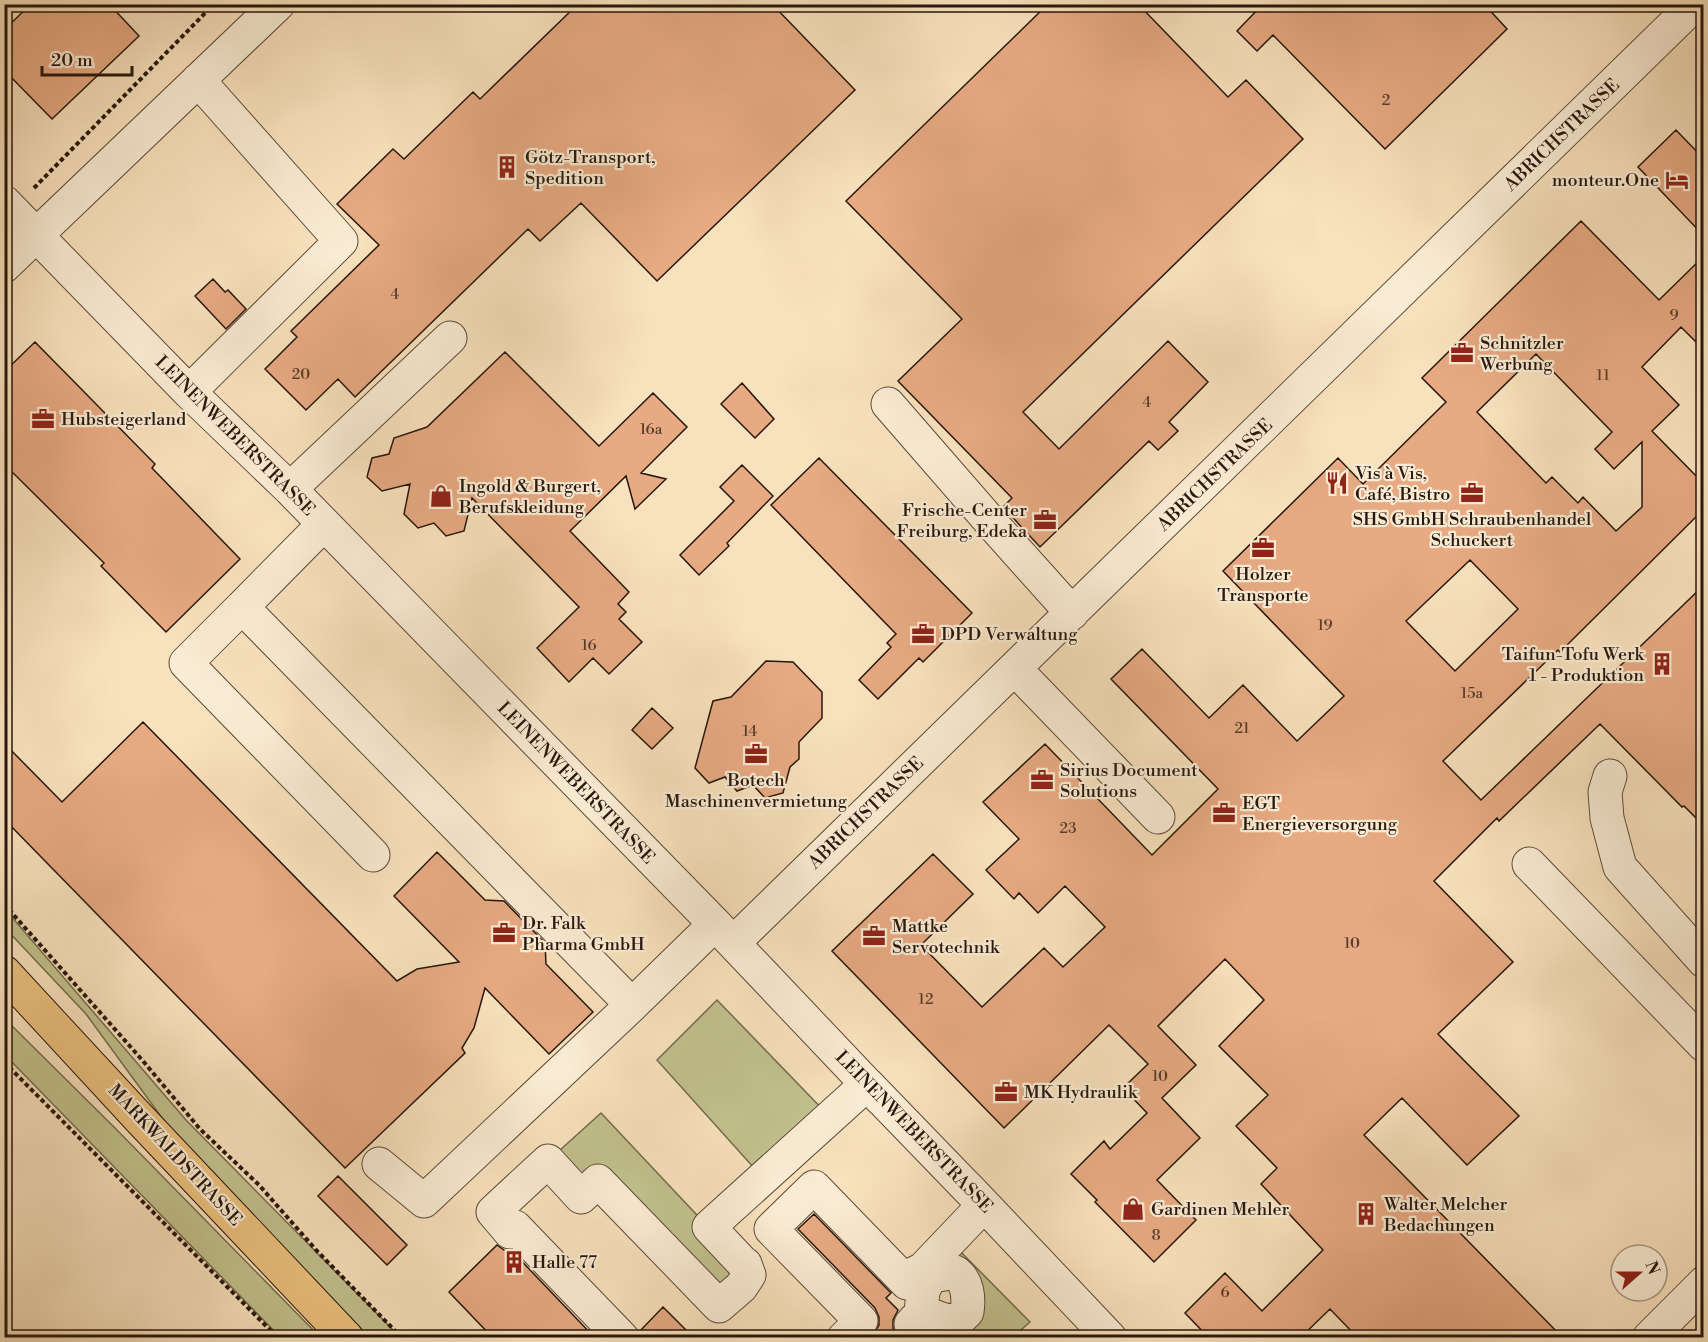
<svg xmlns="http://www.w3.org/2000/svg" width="1708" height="1342" font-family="'Libre Bodoni',serif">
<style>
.green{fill:#c2c28e;stroke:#746c4e;stroke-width:1.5}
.building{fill:#e7aa83;stroke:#27170e;stroke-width:1.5;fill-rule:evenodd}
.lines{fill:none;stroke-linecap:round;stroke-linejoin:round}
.minor-casing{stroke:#5b4a3a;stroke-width:35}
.major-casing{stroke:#27170e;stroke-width:35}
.path{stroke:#27170e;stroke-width:4;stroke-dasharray:4.5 3;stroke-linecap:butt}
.minor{stroke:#faecd4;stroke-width:33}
.major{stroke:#ecc17e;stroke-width:33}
.labels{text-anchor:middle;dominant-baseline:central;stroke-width:4.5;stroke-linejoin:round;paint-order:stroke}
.number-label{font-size:15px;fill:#573c2b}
.street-label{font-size:18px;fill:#27170e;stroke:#faecd4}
.poi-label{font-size:18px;fill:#27170e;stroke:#faecd4;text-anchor:start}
</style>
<rect width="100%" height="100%" fill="#f8e2bd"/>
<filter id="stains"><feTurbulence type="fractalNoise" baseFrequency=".00333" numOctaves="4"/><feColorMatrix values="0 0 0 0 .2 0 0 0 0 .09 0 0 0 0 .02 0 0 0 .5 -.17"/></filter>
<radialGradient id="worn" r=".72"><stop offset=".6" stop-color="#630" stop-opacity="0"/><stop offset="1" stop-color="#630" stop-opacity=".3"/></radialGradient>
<path class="green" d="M 4,908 L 186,1120 L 400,1337 L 369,1337 L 184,1148 L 86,1014 L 5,928 Z
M 717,1000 L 830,1117 L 763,1178 L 657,1060 Z
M 5,1019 L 116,1129 L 320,1337 L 280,1337 L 5,1055 Z
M 601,1113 L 741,1262 L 719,1306 L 548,1161 Z
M 950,1241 L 1030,1322 L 1013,1337 L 926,1338 L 952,1321 Z"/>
<path class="building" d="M 31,4 L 109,4 L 139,36 L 52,119 L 4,70 L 4,30 Z
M 578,4 L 772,4 L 855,90 L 657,281 L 581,203 L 540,241 L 528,229 L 355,397 L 338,379 L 306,410 L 265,369 L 297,337 L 291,331 L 379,245 L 337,204 L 393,149 L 404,159 L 473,92 L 480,99 Z
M 1048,4 L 1138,4 L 1228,97 L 1246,80 L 1303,139 L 1023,412 L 1059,449 L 1168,341 L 1208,382 L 1169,422 L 1178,431 L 1158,450 L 1149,441 L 1040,547 L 1003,507 L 1012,498 L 898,381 L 962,319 L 846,201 Z
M 1263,4 L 1484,4 L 1507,29 L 1385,149 L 1273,35 L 1257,51 L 1237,31 Z
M 1676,130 L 1704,159 L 1704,236 L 1638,167 Z
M 1581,221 L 1659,300 L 1704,256 L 1704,350 L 1681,327 L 1642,367 L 1679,405 L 1652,431 L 1704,484 L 1704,509 L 1560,652 L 1558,650 L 1443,761 L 1481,800 L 1704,585 L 1704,826 L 1684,806 L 1682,807 L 1600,724 L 1499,821 L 1497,818 L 1434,881 L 1513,962 L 1438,1034 L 1519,1116 L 1467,1165 L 1402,1098 L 1364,1135 L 1563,1338 L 1358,1338 L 1330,1309 L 1300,1338 L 1209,1338 L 1185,1313 L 1225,1273 L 1262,1311 L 1323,1250 L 1261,1184 L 1277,1168 L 1236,1126 L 1268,1095 L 1219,1046 L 1264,1000 L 1225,959 L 1158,1026 L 1196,1065 L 1162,1098 L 1200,1138 L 1157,1180 L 1196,1220 L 1154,1262 L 1095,1202 L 1097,1200 L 1071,1174 L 1104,1141 L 1110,1149 L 1147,1113 L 1123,1088 L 1148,1064 L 1109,1025 L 1004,1128 L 832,951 L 933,854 L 973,894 L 921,945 L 982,1007 L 1044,948 L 1063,967 L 1105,927 L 1065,886 L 1038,913 L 1019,893 L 1014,899 L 986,870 L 1019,839 L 983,802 L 1045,744 L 1152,855 L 1218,789 L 1111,679 L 1142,649 L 1209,718 L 1243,685 L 1297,741 L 1344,696 L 1223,571 L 1338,458 L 1363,484 L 1446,402 L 1422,378 ZM 1536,354 L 1612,432 L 1595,449 L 1614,469 L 1642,442 L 1642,507 L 1616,531 L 1583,497 L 1578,503 L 1552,477 L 1546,483 L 1477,412 ZM 1470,560 L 1518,609 L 1455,671 L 1406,621 Z
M 213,279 L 225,292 L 228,290 L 246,309 L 226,329 L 195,296 Z
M 35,342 L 155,464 L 152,468 L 240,559 L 166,632 L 101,566 L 104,563 L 4,464 L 4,372 Z
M 505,352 L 599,446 L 653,393 L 687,427 L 641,473 L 666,479 L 635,509 L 626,476 L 570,531 L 629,592 L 618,604 L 626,612 L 619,619 L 642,642 L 609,674 L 593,658 L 569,682 L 537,648 L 579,607 L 472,498 L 464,531 L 446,536 L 434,523 L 418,528 L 404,514 L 410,484 L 382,491 L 367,477 L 372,458 L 389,454 L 394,438 L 427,427 Z
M 742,383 L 774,419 L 755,438 L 721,404 Z
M 819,458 L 972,613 L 923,662 L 919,658 L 878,699 L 859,680 L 891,647 L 887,643 L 896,634 L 771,505 Z
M 742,465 L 773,496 L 727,543 L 729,546 L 699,575 L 680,555 L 734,501 L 720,487 Z
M 766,661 L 793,662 L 822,692 L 822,718 L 799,742 L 799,759 L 790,767 L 783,793 L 765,798 L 753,785 L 737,791 L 725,777 L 709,783 L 695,768 L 713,701 L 731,697 Z
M 652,708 L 673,728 L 652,749 L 632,730 Z
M 143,722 L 397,981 L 417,969 L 459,962 L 394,896 L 437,852 L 485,900 L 504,901 L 545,943 L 546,964 L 593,1012 L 549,1054 L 485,988 L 474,1028 L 462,1048 L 465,1053 L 345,1168 L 4,819 L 4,743 L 62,802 Z
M 338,1176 L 407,1245 L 387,1265 L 318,1196 Z
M 814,1214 L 891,1293 L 886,1298 L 898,1310 L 893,1320 L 893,1329 L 898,1338 L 871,1338 L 879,1325 L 879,1317 L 875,1308 L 798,1229 Z
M 497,1245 L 504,1250 L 511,1250 L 595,1338 L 493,1338 L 449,1292 Z
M 663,1307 L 694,1338 L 640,1338 L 639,1332 Z"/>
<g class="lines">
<g class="minor-casing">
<path id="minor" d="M 4,202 L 189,392 L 290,489 L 715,924 L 882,1100
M 4,266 L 278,4
M 189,392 L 341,241 L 198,80
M 888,404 L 995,527 L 1072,613
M 290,489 L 450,338
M 323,525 L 242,607 L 632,1005
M 242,607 L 186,663 L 373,855
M 1015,669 L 1158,817
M 1610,776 L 1605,792 L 1607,818 L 1620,867 L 1704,961
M 1529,864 L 1704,1045
M 733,943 L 1695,4
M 379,1164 L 424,1201 L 632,1005 L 715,924
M 968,1188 L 1110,1338
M 622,1338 L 515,1227 L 510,1232 L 493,1212 L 548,1161 L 581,1197 L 598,1181 L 719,1306 L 741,1287 L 749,1275 L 745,1264 L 742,1262 L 709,1227 L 867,1084 L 984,1205 L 924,1268 L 933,1276 L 955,1272 C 968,1281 969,1298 967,1312 C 957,1323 948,1322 936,1317 L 922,1336 L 911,1324 L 921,1313 L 923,1291 L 926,1285 L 921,1275 L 917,1272 L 907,1283 L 814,1187 L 771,1229 L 861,1321 L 844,1338
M 1649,1338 L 1704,1283"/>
</g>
<g class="major-casing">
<path id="major" d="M 4,972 L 139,1118 L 347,1338"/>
</g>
<path class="path" d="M 34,188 L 214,4
M 4,904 L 143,1061 L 200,1129 L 259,1185 L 317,1251 L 402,1338
M 4,1062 L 278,1338"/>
<use href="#minor" class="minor"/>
<use href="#major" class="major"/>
</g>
<defs>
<g id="building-bare" transform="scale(1.8)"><path d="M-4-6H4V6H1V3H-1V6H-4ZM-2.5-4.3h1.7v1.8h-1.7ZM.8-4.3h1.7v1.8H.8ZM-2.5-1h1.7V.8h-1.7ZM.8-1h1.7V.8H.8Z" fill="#8f2418" stroke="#faecd4" stroke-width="2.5" paint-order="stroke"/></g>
<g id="hotel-bare" transform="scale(1.8)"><path d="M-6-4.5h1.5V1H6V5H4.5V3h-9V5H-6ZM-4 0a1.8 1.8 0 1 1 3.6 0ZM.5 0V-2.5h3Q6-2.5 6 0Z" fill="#8f2418" stroke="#faecd4" stroke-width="2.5" paint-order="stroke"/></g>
<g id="office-bare" transform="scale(1.8)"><path d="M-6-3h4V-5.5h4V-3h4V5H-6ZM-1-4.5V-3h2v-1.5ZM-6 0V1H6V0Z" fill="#8f2418" stroke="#faecd4" stroke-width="2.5" paint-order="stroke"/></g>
<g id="restaurant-bare" transform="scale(1.8)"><path d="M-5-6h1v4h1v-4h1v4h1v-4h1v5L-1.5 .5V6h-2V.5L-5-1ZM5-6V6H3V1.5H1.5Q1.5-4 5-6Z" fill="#8f2418" stroke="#faecd4" stroke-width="2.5" paint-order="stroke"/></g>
<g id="shop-bare" transform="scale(1.8)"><path d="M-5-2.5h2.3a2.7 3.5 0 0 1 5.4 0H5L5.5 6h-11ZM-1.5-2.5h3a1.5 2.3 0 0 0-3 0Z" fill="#8f2418" stroke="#faecd4" stroke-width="2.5" paint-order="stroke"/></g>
</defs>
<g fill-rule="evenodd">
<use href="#building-bare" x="507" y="167"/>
<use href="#hotel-bare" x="1677" y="180"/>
<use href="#office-bare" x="1462" y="353"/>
<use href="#office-bare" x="43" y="419"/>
<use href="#restaurant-bare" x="1337" y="483"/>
<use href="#office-bare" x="1472" y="493"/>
<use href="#shop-bare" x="441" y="496"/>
<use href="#office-bare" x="1045" y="520"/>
<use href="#office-bare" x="1263" y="548"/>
<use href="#office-bare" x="923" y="634"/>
<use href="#building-bare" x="1662" y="664"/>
<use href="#office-bare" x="756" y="754"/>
<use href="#office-bare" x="1042" y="780"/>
<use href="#office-bare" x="1224" y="813"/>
<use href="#office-bare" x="504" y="933"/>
<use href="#office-bare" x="874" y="936"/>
<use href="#office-bare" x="1006" y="1092"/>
<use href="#shop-bare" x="1133" y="1209"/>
<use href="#building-bare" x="1366" y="1214"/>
<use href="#building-bare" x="514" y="1262"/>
</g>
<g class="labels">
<g class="number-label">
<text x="1386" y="100">2</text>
<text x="395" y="294">4</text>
<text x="1674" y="315">9</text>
<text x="301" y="374">20</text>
<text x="1603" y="375">11</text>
<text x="1147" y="402">4</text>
<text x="651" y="429">16a</text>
<text x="1325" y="625">19</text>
<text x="589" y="645">16</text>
<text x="1472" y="693">15a</text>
<text x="1242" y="728">21</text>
<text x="750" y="731">14</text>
<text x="1068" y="828">23</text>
<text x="1352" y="943">10</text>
<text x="926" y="999">12</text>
<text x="1160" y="1076">10</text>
<text x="1156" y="1235">8</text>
<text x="1225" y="1292">6</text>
</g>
<g class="street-label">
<text transform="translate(1562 135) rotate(-44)">ABRICHSTRASSE</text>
<text transform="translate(235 436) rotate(45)">LEINENWEBERSTRASSE</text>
<text transform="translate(1215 475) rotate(-44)">ABRICHSTRASSE</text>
<text transform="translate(576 783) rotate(46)">LEINENWEBERSTRASSE</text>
<text transform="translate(866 813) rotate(-44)">ABRICHSTRASSE</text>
<text transform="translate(914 1132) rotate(46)">LEINENWEBERSTRASSE</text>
<text transform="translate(175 1155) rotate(47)">MARKWALDSTRASSE</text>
</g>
<g class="poi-label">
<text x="525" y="157">Götz-Transport,<tspan x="525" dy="21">Spedition</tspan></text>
<text x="1659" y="180" text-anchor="end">monteur.One</text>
<text x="1480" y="343">Schnitzler<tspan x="1480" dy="21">Werbung</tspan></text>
<text x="61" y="419">Hubsteigerland</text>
<text x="1355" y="473">Vis à Vis,<tspan x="1355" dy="21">Café, Bistro</tspan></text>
<text x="459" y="486">Ingold &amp; Burgert,<tspan x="459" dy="21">Berufskleidung</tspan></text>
<text x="1027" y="510" text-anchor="end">Frische-Center<tspan x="1027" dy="21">Freiburg, Edeka</tspan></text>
<text x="1472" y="519" text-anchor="middle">SHS GmbH Schraubenhandel<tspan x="1472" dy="21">Schuckert</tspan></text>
<text x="1263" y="574" text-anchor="middle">Holzer<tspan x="1263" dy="21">Transporte</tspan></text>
<text x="941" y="634">DPD Verwaltung</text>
<text x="1644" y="654" text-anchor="end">Taifun-Tofu Werk<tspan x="1644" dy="21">1 - Produktion</tspan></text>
<text x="1060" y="770">Sirius Document<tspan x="1060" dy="21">Solutions</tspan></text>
<text x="756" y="780" text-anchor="middle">Botech<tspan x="756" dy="21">Maschinenvermietung</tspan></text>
<text x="1242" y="803">EGT<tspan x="1242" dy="21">Energieversorgung</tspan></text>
<text x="522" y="923">Dr. Falk<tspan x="522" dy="21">Pharma GmbH</tspan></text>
<text x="892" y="926">Mattke<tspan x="892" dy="21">Servotechnik</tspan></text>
<text x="1024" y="1092">MK Hydraulik</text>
<text x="1384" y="1204">Walter Melcher<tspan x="1384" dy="21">Bedachungen</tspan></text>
<text x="1151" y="1209">Gardinen Mehler</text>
<text x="532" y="1262">Halle 77</text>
</g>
</g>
<rect width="1708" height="1342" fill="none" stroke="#f8e2bd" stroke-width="24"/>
<rect x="6" y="6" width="1696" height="1330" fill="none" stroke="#27170e" stroke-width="3"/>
<rect x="12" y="12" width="1684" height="1318" fill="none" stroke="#27170e" stroke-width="1.5"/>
<g transform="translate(1639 1273) rotate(69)"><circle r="28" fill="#faecd4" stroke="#a69785" stroke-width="1.5"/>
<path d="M0-4.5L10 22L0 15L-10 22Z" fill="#8f2418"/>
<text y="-9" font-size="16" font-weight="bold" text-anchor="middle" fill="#27170e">N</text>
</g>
<path d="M42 66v9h90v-9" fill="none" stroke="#27170e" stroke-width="3"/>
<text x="51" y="66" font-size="18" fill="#27170e" stroke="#faecd4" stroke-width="4.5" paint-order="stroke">20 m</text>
<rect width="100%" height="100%" filter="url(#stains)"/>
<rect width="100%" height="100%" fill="url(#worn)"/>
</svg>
